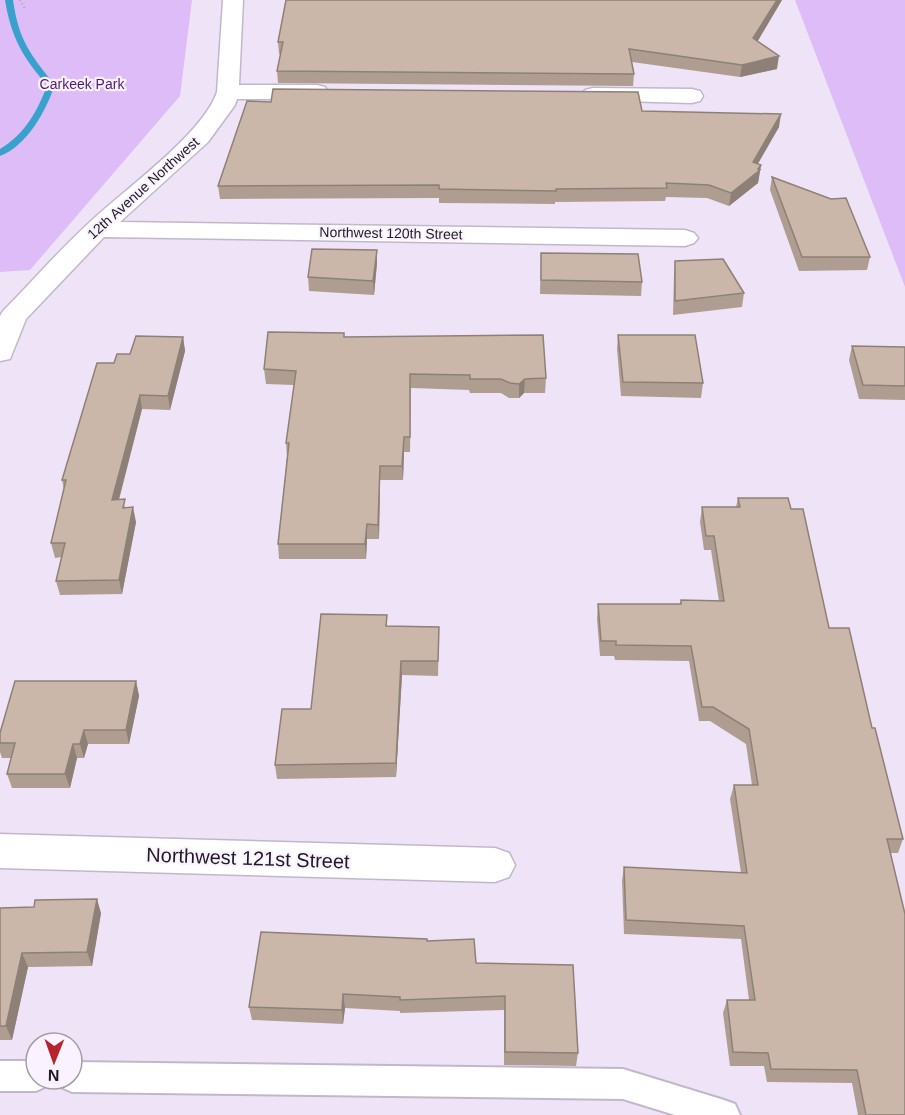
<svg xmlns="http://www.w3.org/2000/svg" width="905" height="1115" font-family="Helvetica,sans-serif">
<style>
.green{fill:#debcf7}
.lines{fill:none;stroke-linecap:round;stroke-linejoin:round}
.stream{fill:#38a2cc;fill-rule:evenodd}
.lane-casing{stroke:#c2b7ca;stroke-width:4}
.street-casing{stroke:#c2b7ca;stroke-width:3}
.path{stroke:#a9a0af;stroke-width:2;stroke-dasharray:1 3;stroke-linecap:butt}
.lane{fill:#fff;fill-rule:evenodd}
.street{fill:#fff;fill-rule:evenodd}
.wall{fill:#af9d92}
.shaded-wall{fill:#8e8077}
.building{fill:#cbb7aa;stroke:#8e8077;stroke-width:1.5}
.labels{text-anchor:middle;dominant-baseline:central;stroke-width:4.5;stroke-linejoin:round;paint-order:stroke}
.far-park-label{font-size:14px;fill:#521a70;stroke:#faf3ff}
.far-street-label{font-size:14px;fill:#1f1b22;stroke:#faf3ff}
.near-street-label{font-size:20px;fill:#1f1b22;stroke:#faf3ff}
</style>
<rect width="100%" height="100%" fill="#efe4f7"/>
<path class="green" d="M 0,0 L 192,0 L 180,96 L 30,270 L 0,272 Z
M 795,0 L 905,0 L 905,287 Z"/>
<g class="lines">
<path class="stream" d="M 5,0 L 13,0 C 19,41 30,54 55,85 C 45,112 28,145 0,156 L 0,149 C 24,135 38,111 47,85 C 23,58 11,37 5,0 Z"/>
<g class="lane-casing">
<path id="lane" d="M 0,1061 L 36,1061 L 36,1079 L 50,1079 L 47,1086 L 36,1091 L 0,1091 Z
M 72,1062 L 623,1069 L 724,1100 L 735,1104 L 740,1115 L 675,1115 L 623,1099 L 72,1092 L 61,1087 L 57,1079 L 72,1079 Z"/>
</g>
<g class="street-casing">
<path id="street" d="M 223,0 L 243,0 L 239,85 L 317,85 L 325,87 L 328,92 L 325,97 L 317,99 L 237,99 L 235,105 L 208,142 L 120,222 L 685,230 L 694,233 L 698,238 L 694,243 L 685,246 L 104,237 L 26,319 L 10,359 L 0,361 L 0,316 L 3,311 C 32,282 59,250 90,222 C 124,190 203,134 217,92 Z
M 593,88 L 692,89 L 700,91 L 703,96 L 700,101 L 692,103 L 585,100 L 582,95 L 585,90 Z
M 0,834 L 495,848 L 509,853 L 515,865 L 509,877 L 495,882 L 0,868 Z"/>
</g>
<path class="path" d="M 20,0 L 25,9"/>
<use href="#lane" class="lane"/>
<use href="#street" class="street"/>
</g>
<path class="wall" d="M 286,0 L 782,0 L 757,41 L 777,69 L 740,77 L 632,62 L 634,74 L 633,86 L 278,83 L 277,71 L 281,54 L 279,54 L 278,42 Z
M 642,111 L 779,127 L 757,164 L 761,165 L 758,183 L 729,206 L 707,198 L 666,197 L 665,201 L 555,202 L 555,204 L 439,203 L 439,198 L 220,199 L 218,186 Z
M 772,177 L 870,257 L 867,270 L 799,271 L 770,190 Z
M 541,253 L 642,282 L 641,296 L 540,294 Z
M 675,261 L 744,293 L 742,307 L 673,315 L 674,274 Z
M 377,263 L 374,295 L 309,291 L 308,277 Z
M 618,335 L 703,383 L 701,398 L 621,396 L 617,349 Z
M 183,337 L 185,351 L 170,410 L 142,409 L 119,500 L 126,508 L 136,522 L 122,594 L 60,595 L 56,581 L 62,557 L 55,558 L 51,543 L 64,490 L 62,480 L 114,363 L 130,354 Z
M 344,337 L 546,378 L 545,393 L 524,393 L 519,398 L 509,398 L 501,393 L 470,393 L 469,390 L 411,388 L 410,452 L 404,452 L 403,480 L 380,480 L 379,539 L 367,539 L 366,559 L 279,559 L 278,544 L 287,457 L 286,443 L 294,385 L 266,384 L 264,369 Z
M 852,346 L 905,347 L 905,400 L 859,399 L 849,360 Z
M 738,498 L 791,509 L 829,628 L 872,728 L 903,839 L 898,853 L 891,853 L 905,1115 L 858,1115 L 852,1083 L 767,1082 L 764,1066 L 730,1066 L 723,1013 L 727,1000 L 749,1000 L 741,939 L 624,934 L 622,881 L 624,867 L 741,873 L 730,799 L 734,785 L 752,785 L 746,744 L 710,721 L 699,721 L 689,661 L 615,660 L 614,656 L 600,656 L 597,619 L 598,604 L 680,604 L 681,600 L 719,601 L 711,550 L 704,550 L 700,522 L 702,507 L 736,507 Z
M 387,615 L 387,626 L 439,627 L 438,676 L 402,675 L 396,777 L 277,779 L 275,765 L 311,709 Z
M 136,681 L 139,696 L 129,744 L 88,744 L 84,758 L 77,758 L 70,788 L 12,788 L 7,774 L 11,758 L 2,758 L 0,752 L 0,733 Z
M 0,908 L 101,913 L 92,966 L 28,967 L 12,1040 L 0,1040 Z
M 427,941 L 476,963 L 578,1053 L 576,1066 L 504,1065 L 504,1010 L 400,1013 L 400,1011 L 345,1008 L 343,1024 L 252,1020 L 249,1007 Z"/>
<path class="shaded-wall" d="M 777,0 L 782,0 L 752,51 L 753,38 Z
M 779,56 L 777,69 L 740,77 L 742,65 Z
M 781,114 L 779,127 L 751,176 L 753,162 Z
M 761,165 L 758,183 L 729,206 L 731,193 Z
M 377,250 L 377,263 L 374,295 L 373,281 Z
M 183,337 L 185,351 L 170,410 L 168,396 Z
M 525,379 L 524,393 L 519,398 L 519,384 Z
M 140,395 L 142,409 L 115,514 L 112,500 Z
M 404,437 L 404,452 L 403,480 L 402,466 Z
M 380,466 L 380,480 L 379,539 L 378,525 Z
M 133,507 L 136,522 L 122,594 L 119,580 Z
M 367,524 L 367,539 L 366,559 L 365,544 Z
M 401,661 L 402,675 L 396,777 L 396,763 Z
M 136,681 L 139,696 L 129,744 L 126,730 Z
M 84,730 L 88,744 L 84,758 L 80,744 Z
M 73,744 L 77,758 L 70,788 L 65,774 Z
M 97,899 L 101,913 L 92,966 L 87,952 Z
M 22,953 L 28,967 L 12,1040 L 6,1026 Z
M 343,994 L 345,1008 L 343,1024 L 342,1010 Z"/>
<path class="building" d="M 286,0 L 777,0 L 753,38 L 779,56 L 742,65 L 629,49 L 634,74 L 277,71 L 283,42 L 278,42 Z
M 273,89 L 638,92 L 642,111 L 781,114 L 753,162 L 761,165 L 758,169 L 760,170 L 731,193 L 709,185 L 666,183 L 667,188 L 556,189 L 556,191 L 439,189 L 439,185 L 218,186 L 247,101 L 271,102 Z
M 772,177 L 831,199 L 846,198 L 870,257 L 802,257 Z
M 312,249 L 377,250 L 373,281 L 308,277 Z
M 541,253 L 638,254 L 642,282 L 541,280 Z
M 723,259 L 744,293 L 675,301 L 675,261 Z
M 268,332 L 344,333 L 344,337 L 543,335 L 546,378 L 525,379 L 519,384 L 510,383 L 501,379 L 470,379 L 470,375 L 410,374 L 410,437 L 404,437 L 402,466 L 380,466 L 378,525 L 367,524 L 365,544 L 278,544 L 289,443 L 286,443 L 296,371 L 264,369 Z
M 618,335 L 695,335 L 703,383 L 623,382 Z
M 136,336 L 183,337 L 168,396 L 140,395 L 112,500 L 125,499 L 123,508 L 133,507 L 119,580 L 56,581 L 65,543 L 51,543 L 66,480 L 62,480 L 97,363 L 114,363 L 117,354 L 130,354 Z
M 852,346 L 905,347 L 905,386 L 863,385 Z
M 738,498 L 788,498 L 791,509 L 803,509 L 829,628 L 849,628 L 872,728 L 875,728 L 903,839 L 887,839 L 905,914 L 905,1115 L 866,1115 L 857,1070 L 771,1069 L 768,1053 L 733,1052 L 727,1000 L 755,1000 L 744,926 L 626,920 L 624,867 L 747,873 L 734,785 L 758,785 L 749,729 L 713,707 L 702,707 L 691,646 L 616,645 L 616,641 L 601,641 L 598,604 L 681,604 L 681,600 L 724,601 L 714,536 L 706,536 L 702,507 L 740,507 Z
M 321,614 L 387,615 L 386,626 L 439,627 L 438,661 L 401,661 L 396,763 L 275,765 L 282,709 L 311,709 Z
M 15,681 L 136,681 L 126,730 L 84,730 L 80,744 L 73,744 L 65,774 L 7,774 L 15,743 L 0,743 L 0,733 Z
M 97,899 L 87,952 L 22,953 L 6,1026 L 0,1026 L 0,908 L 34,907 L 35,900 Z
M 261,932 L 427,939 L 427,941 L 474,939 L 476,963 L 573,965 L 578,1053 L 505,1052 L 505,996 L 400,1000 L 400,997 L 343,994 L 342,1010 L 249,1007 Z"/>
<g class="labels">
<g class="far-park-label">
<text x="82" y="84">Carkeek Park</text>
</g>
<g class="far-street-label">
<text transform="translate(143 188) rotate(-42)">12th Avenue Northwest</text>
<text transform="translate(391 233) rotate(1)">Northwest 120th Street</text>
</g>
<g class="near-street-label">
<text transform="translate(248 858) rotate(2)">Northwest 121st Street</text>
</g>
</g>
<g transform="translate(54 1061) rotate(181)"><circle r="28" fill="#faf3ff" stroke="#a29da7" stroke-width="1.5"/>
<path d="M0-4.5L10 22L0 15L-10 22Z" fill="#b5242b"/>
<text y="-9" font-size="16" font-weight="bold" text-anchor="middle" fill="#1f1b22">N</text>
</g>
</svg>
